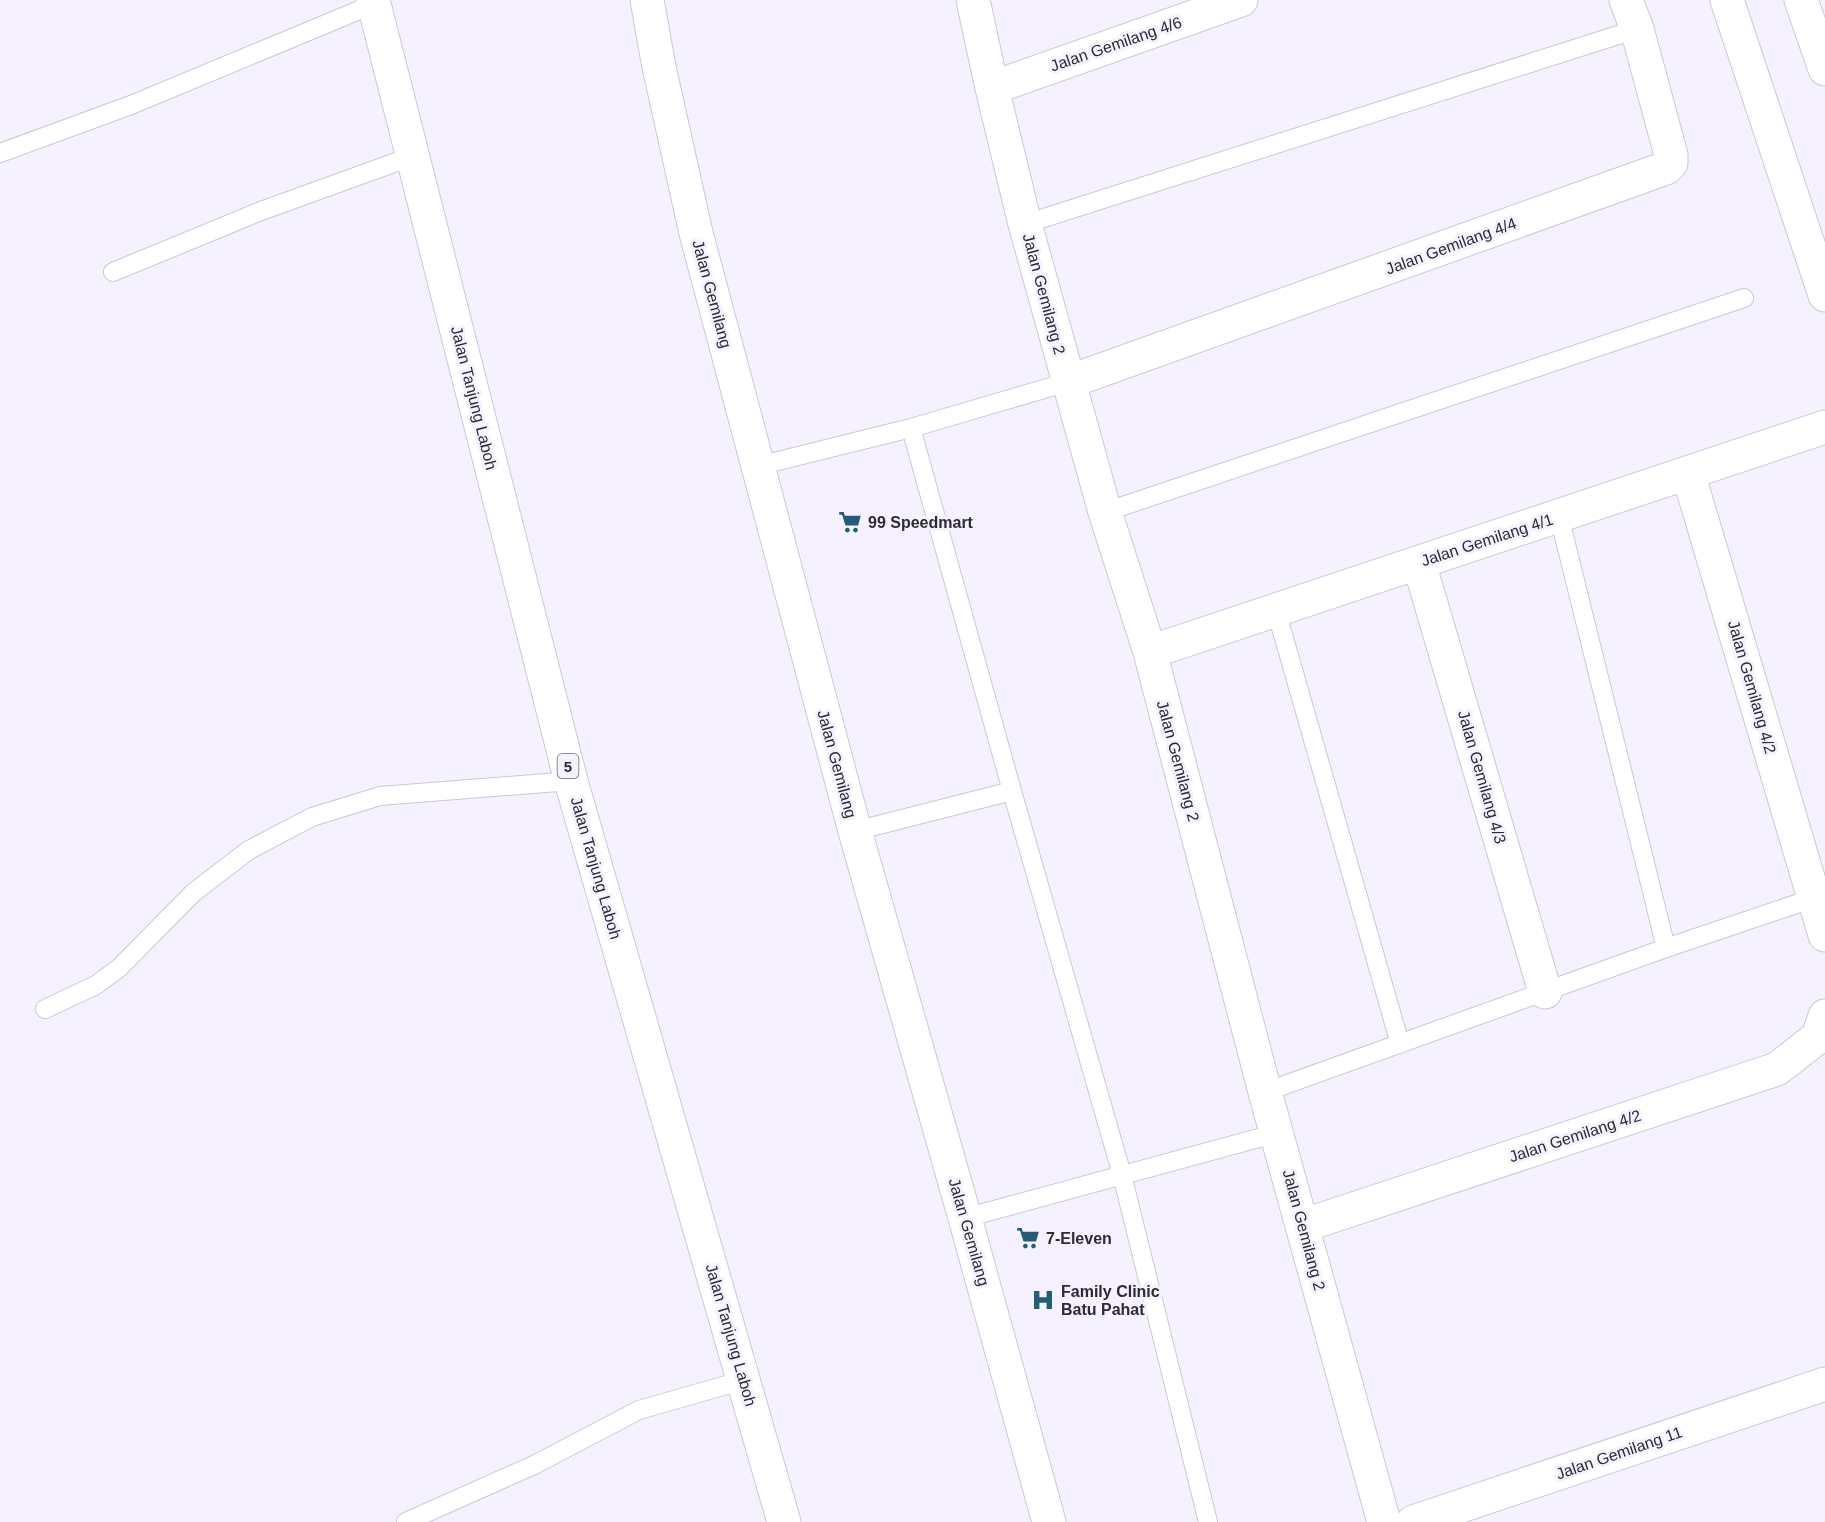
<svg xmlns="http://www.w3.org/2000/svg" width="1825" height="1522" font-family="Helvetica,sans-serif">
<style>
.lines{fill:none;stroke-linecap:round;stroke-linejoin:round}
.lane-casing{stroke:#cdc6da;stroke-width:20}
.street-casing{stroke:#cdc6da;stroke-width:35}
.secondary-casing{stroke:#cdc6da;stroke-width:35}
.highway-casing{stroke:#cdc6da;stroke-width:35}
.lane{stroke:#fff;stroke-width:18}
.street{stroke:#fff;stroke-width:33}
.secondary{stroke:#fff;stroke-width:33}
.highway{stroke:#fff;stroke-width:33}
.labels{text-anchor:middle;dominant-baseline:central;stroke-width:6;stroke-linejoin:round;paint-order:stroke}
.shield{fill:#f5f1fe;stroke:#69666f;stroke-width:1.5}
.shield-label{font-size:15px;font-weight:bold;fill:#2d2a32}
.street-label{font-size:16px;fill:#2d2a32;stroke:#f5f1fe}
.poi-label{font-size:16px;font-weight:bold;fill:#2d2a32;stroke:#f5f1fe;text-anchor:start}
</style>
<rect width="100%" height="100%" fill="#f5f1fe"/>
<g class="lines">
<g class="lane-casing">
<path id="lane" d="M 0,153 L 131,105 L 374,4
M 1025,224 L 1637,29
M 113,272 L 261,211 L 413,156
M 911,428 L 1012,791 L 1122,1175 L 1208,1522
M 758,466 L 911,428 L 1068,382
M 1105,512 L 1744,298
M 1559,516 L 1666,948
M 1276,610 L 1400,1044
M 855,831 L 1012,791
M 45,1009 L 96,985 L 119,968 L 193,893 L 249,850 L 312,817 L 380,796 L 571,781
M 1265,1092 L 1666,948 L 1814,898
M 965,1218 L 1277,1133
M 406,1522 L 534,1465 L 639,1410 L 744,1380"/>
</g>
<g class="street-casing">
<path id="street" d="M 647,0 L 659,67 L 696,233 L 855,831 L 965,1218 L 1049,1522
M 973,0 L 992,88 L 1025,224 L 1105,512 L 1150,652 L 1265,1092 L 1384,1522
M 1801,0 L 1825,69
M 992,88 L 1241,0
M 1068,382 L 1666,168 L 1671,163 L 1671,155 L 1637,29 L 1626,0
M 1688,473 L 1825,935
M 1419,563 L 1545,992
M 1150,652 L 1825,427
M 1302,1226 L 1777,1069 L 1818,1037 L 1825,1016
M 1413,1522 L 1825,1384"/>
</g>
<g class="secondary-casing">
<path id="secondary" d="M 1727,0 L 1825,295"/>
</g>
<g class="highway-casing">
<path id="highway" d="M 373,0 L 571,781 L 784,1522"/>
</g>
<use href="#lane" class="lane"/>
<use href="#street" class="street"/>
<use href="#secondary" class="secondary"/>
<use href="#highway" class="highway"/>
</g>
<defs>
<g id="supermarket-bare" transform="scale(1.8)"><path d="M-6-5.5h2.5l.6 2H6L4.5 2H-2.5L-4.4-4H-6ZM-1.5 3.2a1.3 1.3 0 1 0 .1 0ZM3 3.2a1.3 1.3 0 1 0 .1 0Z" fill="#245d76" stroke="#f5f1fe" stroke-width="2.5" paint-order="stroke"/></g>
<g id="hospital-bare" transform="scale(1.8)"><path d="M-5-5h3v3.5h4V-5h3V5h-3V1.5h-4V5h-3Z" fill="#245d76" stroke="#f5f1fe" stroke-width="2.5" paint-order="stroke"/></g>
</defs>
<g fill-rule="evenodd">
<use href="#supermarket-bare" x="850" y="522"/>
<use href="#supermarket-bare" x="1028" y="1238"/>
<use href="#hospital-bare" x="1043" y="1300"/>
</g>
<g class="labels">
<rect class="shield" x="557.5" y="754" width="21" height="24" rx="4.5"/>
<g class="shield-label">
<text x="568" y="766">5</text>
</g>
<g class="street-label">
<text transform="translate(1116 44) rotate(-19)">Jalan Gemilang 4/6</text>
<text transform="translate(1451 246) rotate(-20)">Jalan Gemilang 4/4</text>
<text transform="translate(712 294) rotate(75)">Jalan Gemilang</text>
<text transform="translate(1044 294) rotate(75)">Jalan Gemilang 2</text>
<text transform="translate(474 398) rotate(76)">Jalan Tanjung Laboh</text>
<text transform="translate(1487 540) rotate(-18)">Jalan Gemilang 4/1</text>
<text transform="translate(1752 687) rotate(74)">Jalan Gemilang 4/2</text>
<text transform="translate(1178 761) rotate(75)">Jalan Gemilang 2</text>
<text transform="translate(837 764) rotate(75)">Jalan Gemilang</text>
<text transform="translate(1482 777) rotate(74)">Jalan Gemilang 4/3</text>
<text transform="translate(596 868) rotate(74)">Jalan Tanjung Laboh</text>
<text transform="translate(1575 1136) rotate(-18)">Jalan Gemilang 4/2</text>
<text transform="translate(1304 1230) rotate(75)">Jalan Gemilang 2</text>
<text transform="translate(969 1232) rotate(74)">Jalan Gemilang</text>
<text transform="translate(731 1335) rotate(74)">Jalan Tanjung Laboh</text>
<text transform="translate(1619 1453) rotate(-19)">Jalan Gemilang 11</text>
</g>
<g class="poi-label">
<text x="868" y="522">99 Speedmart</text>
<text x="1046" y="1238">7-Eleven</text>
<text x="1061" y="1291">Family Clinic<tspan x="1061" dy="18">Batu Pahat</tspan></text>
</g>
</g>
</svg>
